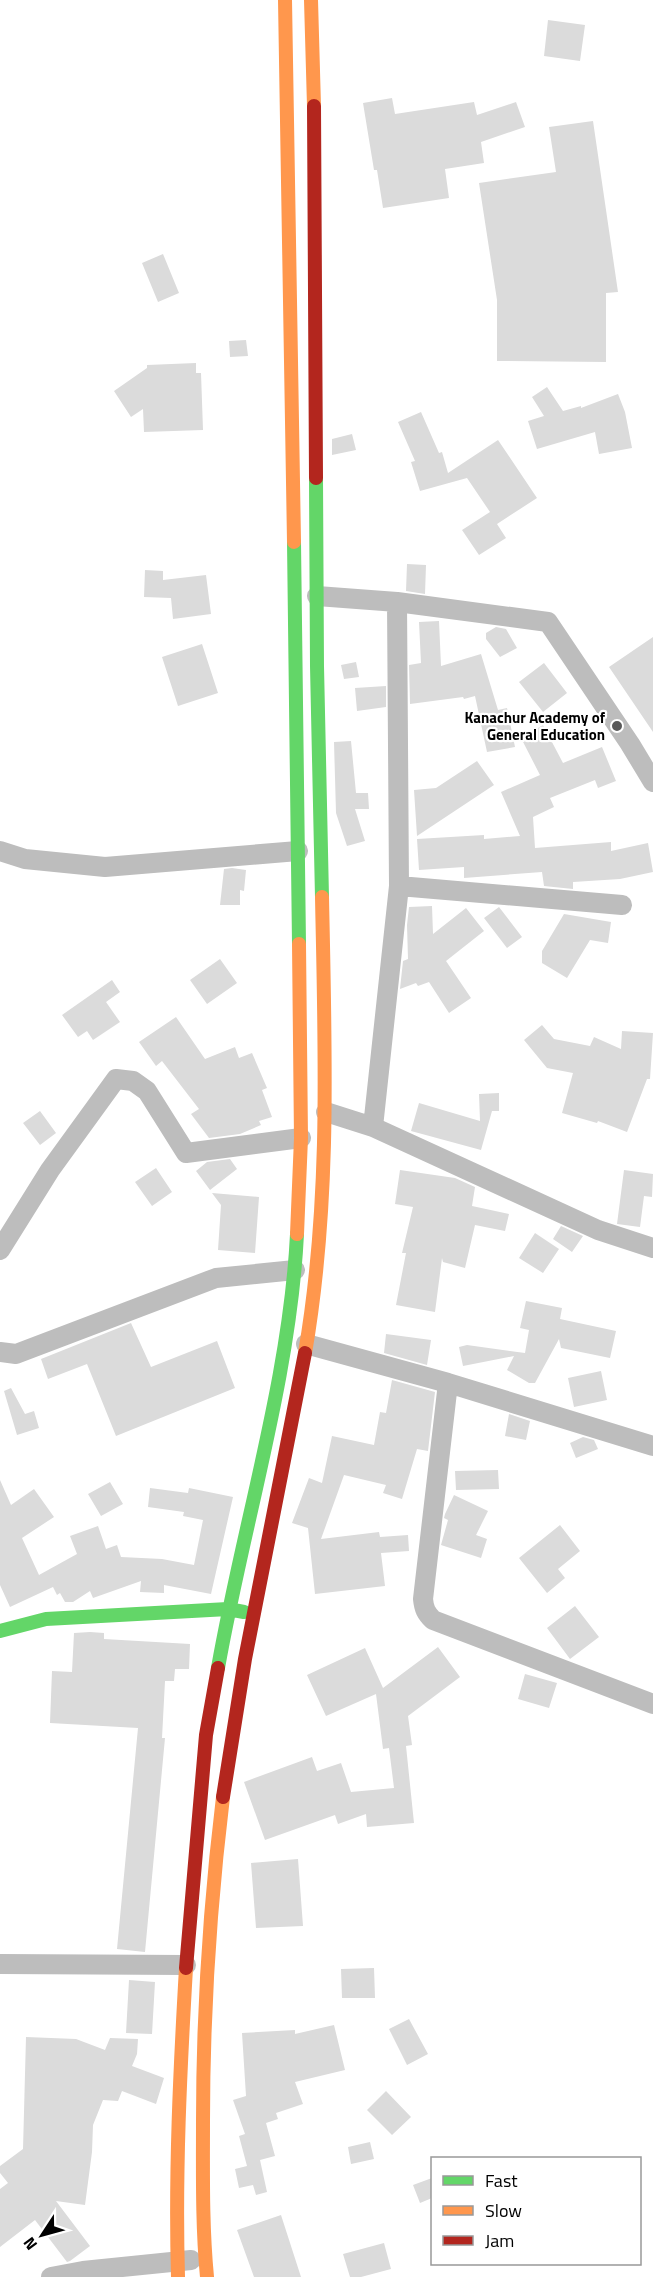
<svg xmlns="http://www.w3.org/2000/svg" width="653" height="2277" font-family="'Titillium Web',sans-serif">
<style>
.building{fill:#dbdbdb}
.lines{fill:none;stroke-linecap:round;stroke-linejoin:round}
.street{stroke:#bdbdbd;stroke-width:20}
.fast{stroke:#63d668;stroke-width:14}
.slow{stroke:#ff974d;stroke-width:14}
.jam{stroke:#b3261e;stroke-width:14}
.poi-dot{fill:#595959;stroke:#fff;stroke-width:2}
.labels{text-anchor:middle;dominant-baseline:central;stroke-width:4.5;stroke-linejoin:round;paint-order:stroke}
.poi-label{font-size:15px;font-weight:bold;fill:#000;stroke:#fff;text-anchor:end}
</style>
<rect width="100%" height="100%" fill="#fff"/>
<path class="building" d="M 548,20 L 585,25 L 580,61 L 544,56 Z
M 392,98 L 395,114 L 474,102 L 477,115 L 516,102 L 525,127 L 481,142 L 484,163 L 445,169 L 449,198 L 383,208 L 377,170 L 374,170 L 363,103 Z
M 593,121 L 618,292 L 606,293 L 606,362 L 497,361 L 497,300 L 479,183 L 556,172 L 549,127 Z
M 163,254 L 179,293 L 158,302 L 142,263 Z
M 246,340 L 248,356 L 230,357 L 229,341 Z
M 196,363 L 196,373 L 201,373 L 203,430 L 144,432 L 143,409 L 131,417 L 114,391 L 147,368 L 147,365 Z
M 547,387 L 563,411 L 581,406 L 581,408 L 618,394 L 625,412 L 632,448 L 599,454 L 595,432 L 537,449 L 528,421 L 544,416 L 532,397 Z
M 421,412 L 439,453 L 442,452 L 448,473 L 498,440 L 537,498 L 497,524 L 506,538 L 479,555 L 462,530 L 490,512 L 467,478 L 420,491 L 411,462 L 415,461 L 398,422 Z
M 352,434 L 356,450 L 332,455 L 332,439 Z
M 407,564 L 426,565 L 425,594 L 406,591 Z
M 145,570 L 163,571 L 163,580 L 206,575 L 211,614 L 173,619 L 171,598 L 144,597 Z
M 439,621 L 441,666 L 481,654 L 498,710 L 507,708 L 515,747 L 487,752 L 475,696 L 464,699 L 463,697 L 410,704 L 409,665 L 421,663 L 419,622 Z
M 496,627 L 506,629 L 517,648 L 500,657 L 486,639 L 486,633 Z
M 653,637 L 653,732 L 609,667 Z
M 202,644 L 218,693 L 178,706 L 162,657 Z
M 356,662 L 359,677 L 344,679 L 341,665 Z
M 544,663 L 567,693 L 543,712 L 519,682 Z
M 386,686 L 386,707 L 357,711 L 355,688 Z
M 543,725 L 563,763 L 602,747 L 616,781 L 598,788 L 595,780 L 550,798 L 554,807 L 533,817 L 535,848 L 611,842 L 611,851 L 648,843 L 653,872 L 620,879 L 573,882 L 573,889 L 544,886 L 542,872 L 464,878 L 464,867 L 419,870 L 417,839 L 484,835 L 484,839 L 520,836 L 501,792 L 540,775 L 521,738 Z
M 351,741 L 356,793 L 368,793 L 369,809 L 355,809 L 365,841 L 347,846 L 336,813 L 334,742 Z
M 477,761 L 494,785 L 417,836 L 414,790 L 436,788 Z
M 232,868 L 246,870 L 244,891 L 240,890 L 240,905 L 220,905 L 224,869 Z
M 432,906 L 433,934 L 466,908 L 484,931 L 446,961 L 471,998 L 449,1013 L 429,982 L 418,986 L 416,983 L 400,989 L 403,961 L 408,959 L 407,925 L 409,907 Z
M 499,907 L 522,937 L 507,948 L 484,918 Z
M 564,914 L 611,922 L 608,943 L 590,940 L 567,978 L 542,963 L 542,951 Z
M 220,959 L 237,983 L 207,1004 L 190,980 Z
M 112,980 L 120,992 L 106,1002 L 120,1022 L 93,1040 L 87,1031 L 78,1037 L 62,1015 Z
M 176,1017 L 205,1059 L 235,1047 L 239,1058 L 252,1053 L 267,1088 L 262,1090 L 272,1117 L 259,1121 L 261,1125 L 240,1134 L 209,1138 L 191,1114 L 199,1109 L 162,1061 L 156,1066 L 139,1042 Z
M 542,1025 L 554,1039 L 590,1046 L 594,1037 L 621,1049 L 622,1031 L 653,1033 L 650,1079 L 647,1079 L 627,1132 L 598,1121 L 597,1123 L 562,1113 L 573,1073 L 547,1068 L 524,1040 Z
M 499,1093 L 499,1111 L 492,1111 L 481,1150 L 411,1131 L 419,1103 L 480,1121 L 479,1094 Z
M 40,1111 L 56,1133 L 40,1145 L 23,1123 Z
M 230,1159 L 237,1169 L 210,1190 L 196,1171 L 207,1162 Z
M 156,1168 L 172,1192 L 152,1206 L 135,1182 Z
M 400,1170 L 455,1178 L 475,1187 L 472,1206 L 509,1214 L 505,1231 L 475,1225 L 465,1268 L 443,1262 L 442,1258 L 435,1312 L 396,1305 L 406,1253 L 402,1253 L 413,1207 L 395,1204 Z
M 624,1170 L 653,1174 L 652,1197 L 644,1196 L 640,1227 L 617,1224 Z
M 212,1193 L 259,1197 L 255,1253 L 218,1250 L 221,1205 Z
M 561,1226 L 583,1236 L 572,1252 L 553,1239 Z
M 535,1233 L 559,1249 L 543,1273 L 519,1258 Z
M 526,1301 L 562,1308 L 560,1319 L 616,1331 L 610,1358 L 561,1348 L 559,1339 L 535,1383 L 529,1383 L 507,1370 L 514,1356 L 463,1366 L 459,1347 L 467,1345 L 525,1353 L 529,1330 L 520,1328 Z
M 131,1323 L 151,1367 L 217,1341 L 235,1388 L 116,1436 L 87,1364 L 48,1379 L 41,1359 Z
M 386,1334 L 431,1340 L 427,1365 L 384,1353 Z
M 601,1371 L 607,1400 L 574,1407 L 568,1378 Z
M 392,1380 L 435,1392 L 428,1451 L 417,1449 L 402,1499 L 383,1493 L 386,1485 L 344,1475 L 321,1539 L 379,1532 L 380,1537 L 408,1535 L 409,1551 L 381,1553 L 385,1586 L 315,1594 L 308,1528 L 292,1523 L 309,1478 L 322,1483 L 332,1436 L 374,1445 L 380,1412 L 386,1413 Z
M 11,1388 L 25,1414 L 34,1411 L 39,1428 L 17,1435 L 4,1391 Z
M 509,1414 L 530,1421 L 526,1440 L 505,1436 Z
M 583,1437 L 594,1440 L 598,1449 L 576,1458 L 570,1443 Z
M 498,1470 L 499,1489 L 456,1490 L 455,1471 Z
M 0,1480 L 11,1505 L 34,1489 L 54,1517 L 22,1538 L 39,1575 L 77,1554 L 70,1536 L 98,1526 L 106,1549 L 117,1545 L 121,1557 L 162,1559 L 194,1565 L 203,1520 L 183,1516 L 184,1512 L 148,1507 L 150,1488 L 188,1493 L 189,1488 L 233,1497 L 211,1594 L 164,1585 L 164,1593 L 140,1592 L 141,1581 L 93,1598 L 90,1591 L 73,1602 L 65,1602 L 60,1593 L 57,1595 L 53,1587 L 10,1607 L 0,1585 Z
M 110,1482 L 123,1504 L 101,1516 L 88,1494 Z
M 454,1495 L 488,1511 L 476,1535 L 487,1539 L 481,1558 L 441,1545 L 448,1520 L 444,1518 L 445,1514 Z
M 560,1525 L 580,1551 L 558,1569 L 565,1578 L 547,1593 L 519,1558 Z
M 575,1606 L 599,1637 L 570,1659 L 547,1628 Z
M 90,1632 L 104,1633 L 104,1639 L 190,1644 L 189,1669 L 175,1669 L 174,1681 L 165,1681 L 162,1738 L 165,1738 L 145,1952 L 117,1949 L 138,1728 L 50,1723 L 52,1671 L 72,1672 L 74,1633 Z
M 438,1647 L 460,1677 L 408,1716 L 412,1745 L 406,1746 L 414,1823 L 367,1827 L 366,1814 L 338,1824 L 335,1815 L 265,1840 L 244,1782 L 312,1757 L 317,1771 L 341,1763 L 351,1792 L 394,1788 L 389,1748 L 383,1749 L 376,1694 L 326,1716 L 307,1675 L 365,1648 L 383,1688 Z
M 525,1674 L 557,1683 L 549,1708 L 518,1699 Z
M 298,1859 L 303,1926 L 256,1928 L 251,1863 Z
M 374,1968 L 375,1998 L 342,1998 L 341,1969 Z
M 129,1980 L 155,1982 L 152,2034 L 126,2033 Z
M 409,2019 L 428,2054 L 407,2065 L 389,2029 Z
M 334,2025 L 345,2070 L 295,2082 L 303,2104 L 276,2113 L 278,2119 L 266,2123 L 275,2156 L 260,2160 L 267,2192 L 256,2195 L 253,2185 L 239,2188 L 235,2169 L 247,2166 L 239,2136 L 245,2134 L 233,2100 L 246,2096 L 242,2033 L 295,2030 L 295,2034 Z
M 26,2037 L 76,2039 L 105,2050 L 110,2038 L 138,2039 L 137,2054 L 132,2066 L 164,2078 L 156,2104 L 122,2091 L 118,2101 L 103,2100 L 93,2125 L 92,2152 L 85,2205 L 56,2201 L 90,2246 L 70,2261 L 67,2262 L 35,2220 L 0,2247 L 0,2189 L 8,2183 L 0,2173 L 0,2166 L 23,2149 Z
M 386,2091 L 411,2117 L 392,2135 L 367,2110 Z
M 370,2142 L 374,2159 L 351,2164 L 348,2147 Z
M 432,2178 L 432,2198 L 420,2203 L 413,2185 Z
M 281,2215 L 301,2277 L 254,2277 L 237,2230 Z
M 384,2243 L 391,2269 L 361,2277 L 350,2277 L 343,2254 Z"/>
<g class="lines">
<path class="street" d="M 317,596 L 397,602 L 548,622 L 630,744 L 653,782
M 397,602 L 399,886 L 622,905
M 0,851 L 25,859 L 105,867 L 298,851
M 326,1112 L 373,1127 L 598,1230 L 653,1248
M 373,1127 L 399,886
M 0,1250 L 50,1170 L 116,1079 L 133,1081 L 147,1091 L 186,1153 L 301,1138
M 306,1344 L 448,1383 L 653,1446
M 0,1352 L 16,1354 L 216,1278 L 295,1270
M 448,1383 L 423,1599 C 424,1609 426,1613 433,1620 L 653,1704
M 0,1964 L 186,1965
M 51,2277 L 83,2271 L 191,2260"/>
<path class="fast" d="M 316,478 L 317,666 L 322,897
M 294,542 L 299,944
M 0,1631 L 46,1619 L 228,1609 L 244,1612
M 218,1668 C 243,1525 290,1378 297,1234"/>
<path class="slow" d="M 285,0 L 294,542
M 311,0 L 314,106
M 297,1234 L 301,1138 L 299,944
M 305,1353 C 331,1202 325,1050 322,897
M 178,2277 C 175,2174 180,2071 186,1968
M 207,2277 C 202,2225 203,2173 203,2121 C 203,2013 210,1904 223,1797"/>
<path class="jam" d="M 314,106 L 316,478
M 223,1797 L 245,1659 L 305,1353
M 186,1968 L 206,1735 L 218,1668"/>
</g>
<circle class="poi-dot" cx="617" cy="726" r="6"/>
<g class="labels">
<g class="poi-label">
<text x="605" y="717">Kanachur Academy of<tspan x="605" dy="17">General Education</tspan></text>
</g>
</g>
<rect x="431" y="2157" width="210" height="108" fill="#ffffff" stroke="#999999" stroke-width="1.5"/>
<rect x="443" y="2176" width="30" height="9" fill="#63d668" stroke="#999999" stroke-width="1.5"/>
<text x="485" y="2187" font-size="18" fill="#000000">Fast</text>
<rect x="443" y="2206" width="30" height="9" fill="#ff974d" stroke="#999999" stroke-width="1.5"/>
<text x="485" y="2217" font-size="18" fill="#000000">Slow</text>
<rect x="443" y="2236" width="30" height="9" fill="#b3261e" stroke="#999999" stroke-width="1.5"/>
<text x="485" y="2247" font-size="18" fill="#000000">Jam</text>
<g transform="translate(42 2235) rotate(234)" stroke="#ffffff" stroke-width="4.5" paint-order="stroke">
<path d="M0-4.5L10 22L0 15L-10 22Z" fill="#000000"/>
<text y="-9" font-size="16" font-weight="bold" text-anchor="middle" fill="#000000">N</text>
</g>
</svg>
